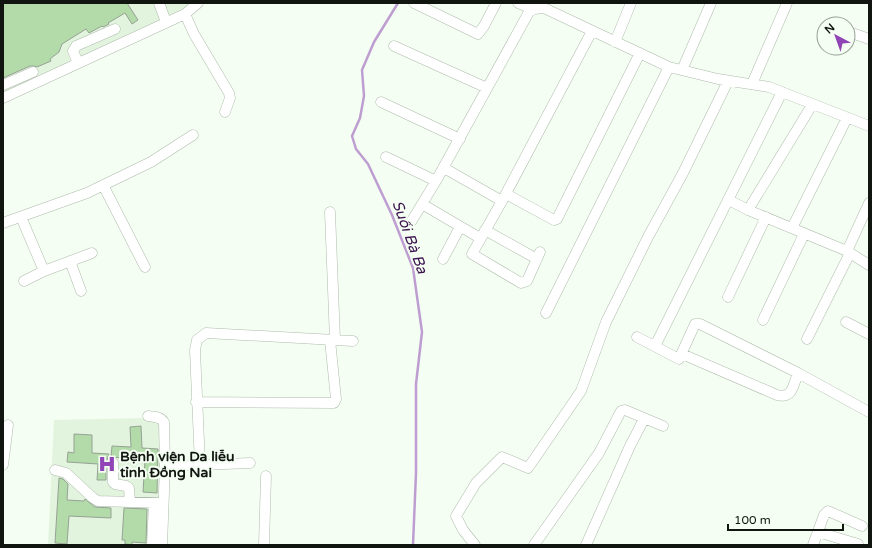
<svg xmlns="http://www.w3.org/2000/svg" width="872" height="548" font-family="'Varela Round',sans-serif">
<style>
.built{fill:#e2f4de}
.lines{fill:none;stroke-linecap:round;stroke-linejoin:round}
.stream{stroke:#be9ed1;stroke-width:2.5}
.building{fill:#b2dba9;stroke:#96a294}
.minor-casing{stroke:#afbbad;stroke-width:11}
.minor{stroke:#fff;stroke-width:10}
.labels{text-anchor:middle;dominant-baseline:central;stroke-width:4;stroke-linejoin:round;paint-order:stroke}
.poi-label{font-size:14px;font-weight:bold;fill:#111510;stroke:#f4fef2;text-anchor:start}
.water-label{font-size:15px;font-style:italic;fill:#3c124f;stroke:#f4fef2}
</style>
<rect width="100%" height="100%" fill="#f4fef2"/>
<path class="built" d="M 3,3 L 195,3 L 184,12 L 3,96 Z
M 147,418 L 161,420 L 159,545 L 48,545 L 54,420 Z"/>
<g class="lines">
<path class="stream" d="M 398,3 L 374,42 L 362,70 L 364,96 L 360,118 L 352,136 L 356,149 L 368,164 L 392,215 L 413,268 L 422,332 L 416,384 L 416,473 L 413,545"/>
</g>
<path class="building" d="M 3,3 L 127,3 L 138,20 L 132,24 L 125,13 L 108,23 L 109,24 L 103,27 L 102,26 L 89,33 L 86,29 L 62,44 L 59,52 L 50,59 L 51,61 L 37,67 L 34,66 L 30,66 L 3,78 Z
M 141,426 L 142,448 L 158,449 L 157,493 L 143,492 L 145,460 L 111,457 L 112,446 L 131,447 L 130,427 Z
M 74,434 L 92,435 L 92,453 L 109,454 L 106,463 L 106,480 L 97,480 L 98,464 L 67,462 L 68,452 L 74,453 Z
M 59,478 L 63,479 L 68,484 L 67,500 L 84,501 L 85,499 L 95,507 L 111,508 L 111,518 L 69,516 L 67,544 L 55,543 Z
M 124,508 L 147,509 L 146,543 L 132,542 L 132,545 L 125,544 L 125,540 L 122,540 Z"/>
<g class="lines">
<g class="minor-casing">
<path id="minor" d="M 159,3 L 166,22
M 414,3 L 478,34 L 484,26 L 496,3
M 518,3 L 532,9
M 185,14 L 194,34 L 229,93 L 230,98 L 225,112
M 849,32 L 869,39
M 615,42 L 631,3
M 394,46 L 487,88
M 78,63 L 73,51 L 76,46 L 115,29
M 682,70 L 711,3
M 752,84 L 787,3
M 3,85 L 33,72
M 3,98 L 185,14 L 198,3
M 381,102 L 460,139
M 386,157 L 436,181 L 529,12 C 534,8 539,8 544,8 L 669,67 L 718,79 L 769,87 L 869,126
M 444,168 L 502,201
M 103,185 L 145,267
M 506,194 L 554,220 L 557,219 L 640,53
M 729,200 L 748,210 L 812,105
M 422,204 L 480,238
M 748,210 L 847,251 L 869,265
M 21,217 L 44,271
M 411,222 L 436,181
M 3,223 L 87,193 L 151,162 L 193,135
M 792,228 L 847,118
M 485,230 L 537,259
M 847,251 L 869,203
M 540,252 L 527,281 L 521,283 L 472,254 L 502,201 L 592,31
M 443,259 L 460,227
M 70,261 L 81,291
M 24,281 L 44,271 L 92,253
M 728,297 L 766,217
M 546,313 L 669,67
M 763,320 L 804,234
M 846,322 L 869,334
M 637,337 L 679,359 L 695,324 L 700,324 L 798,373 L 869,412
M 807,339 L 850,253
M 335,340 L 353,341
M 655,346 L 782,92
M 682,354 L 777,395 C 793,399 793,385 798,373
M 196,402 L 334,403 L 336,399 L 330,340
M 148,416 C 154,417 160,416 164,422 L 165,466
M 113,463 L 113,482 L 115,484 L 126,486 L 129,488 L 130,502
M 3,465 L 8,425
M 200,465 L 250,463
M 55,470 L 66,473 L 93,498 L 98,501 L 163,503
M 818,532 L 858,544
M 152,545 L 154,503
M 162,545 L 165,466 L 200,465 L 195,350 L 197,340 L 206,333 L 335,340 L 330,212
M 264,545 L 266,476
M 475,545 L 463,530 L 456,516 L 476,483 L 502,457 L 528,468 L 581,391 L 606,322 L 648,237 L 683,173 L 728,81
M 534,545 L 599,453 L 621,411 L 625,410 L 663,426
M 586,545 L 630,446 L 644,419
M 813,545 L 824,515 L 828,511 L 862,526"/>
</g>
<use href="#minor" class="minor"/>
</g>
<defs>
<g id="hospital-bare" transform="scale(1.38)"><path d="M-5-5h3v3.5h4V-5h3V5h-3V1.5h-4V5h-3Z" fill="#9044b6" stroke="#f4fef2" stroke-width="2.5" paint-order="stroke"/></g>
</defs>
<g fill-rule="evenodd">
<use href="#hospital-bare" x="107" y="464"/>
</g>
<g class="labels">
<g class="poi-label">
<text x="120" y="456">Bệnh viện Da liễu<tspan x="120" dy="16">tỉnh Đồng Nai</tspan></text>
</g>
<g class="water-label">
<text transform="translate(410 237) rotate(70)">Suối Bà Ba</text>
</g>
</g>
<rect width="872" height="548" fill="none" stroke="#111510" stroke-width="8"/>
<g transform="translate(836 36) rotate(319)"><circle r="19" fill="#f4fef2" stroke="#99a198"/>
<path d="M0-3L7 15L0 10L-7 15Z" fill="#9044b6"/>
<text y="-6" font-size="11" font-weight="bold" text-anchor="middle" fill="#111510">N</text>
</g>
<path d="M728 524v6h115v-6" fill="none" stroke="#111510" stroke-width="2"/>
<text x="734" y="524" font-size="12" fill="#111510" stroke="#f4fef2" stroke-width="3" paint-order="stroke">100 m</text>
</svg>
